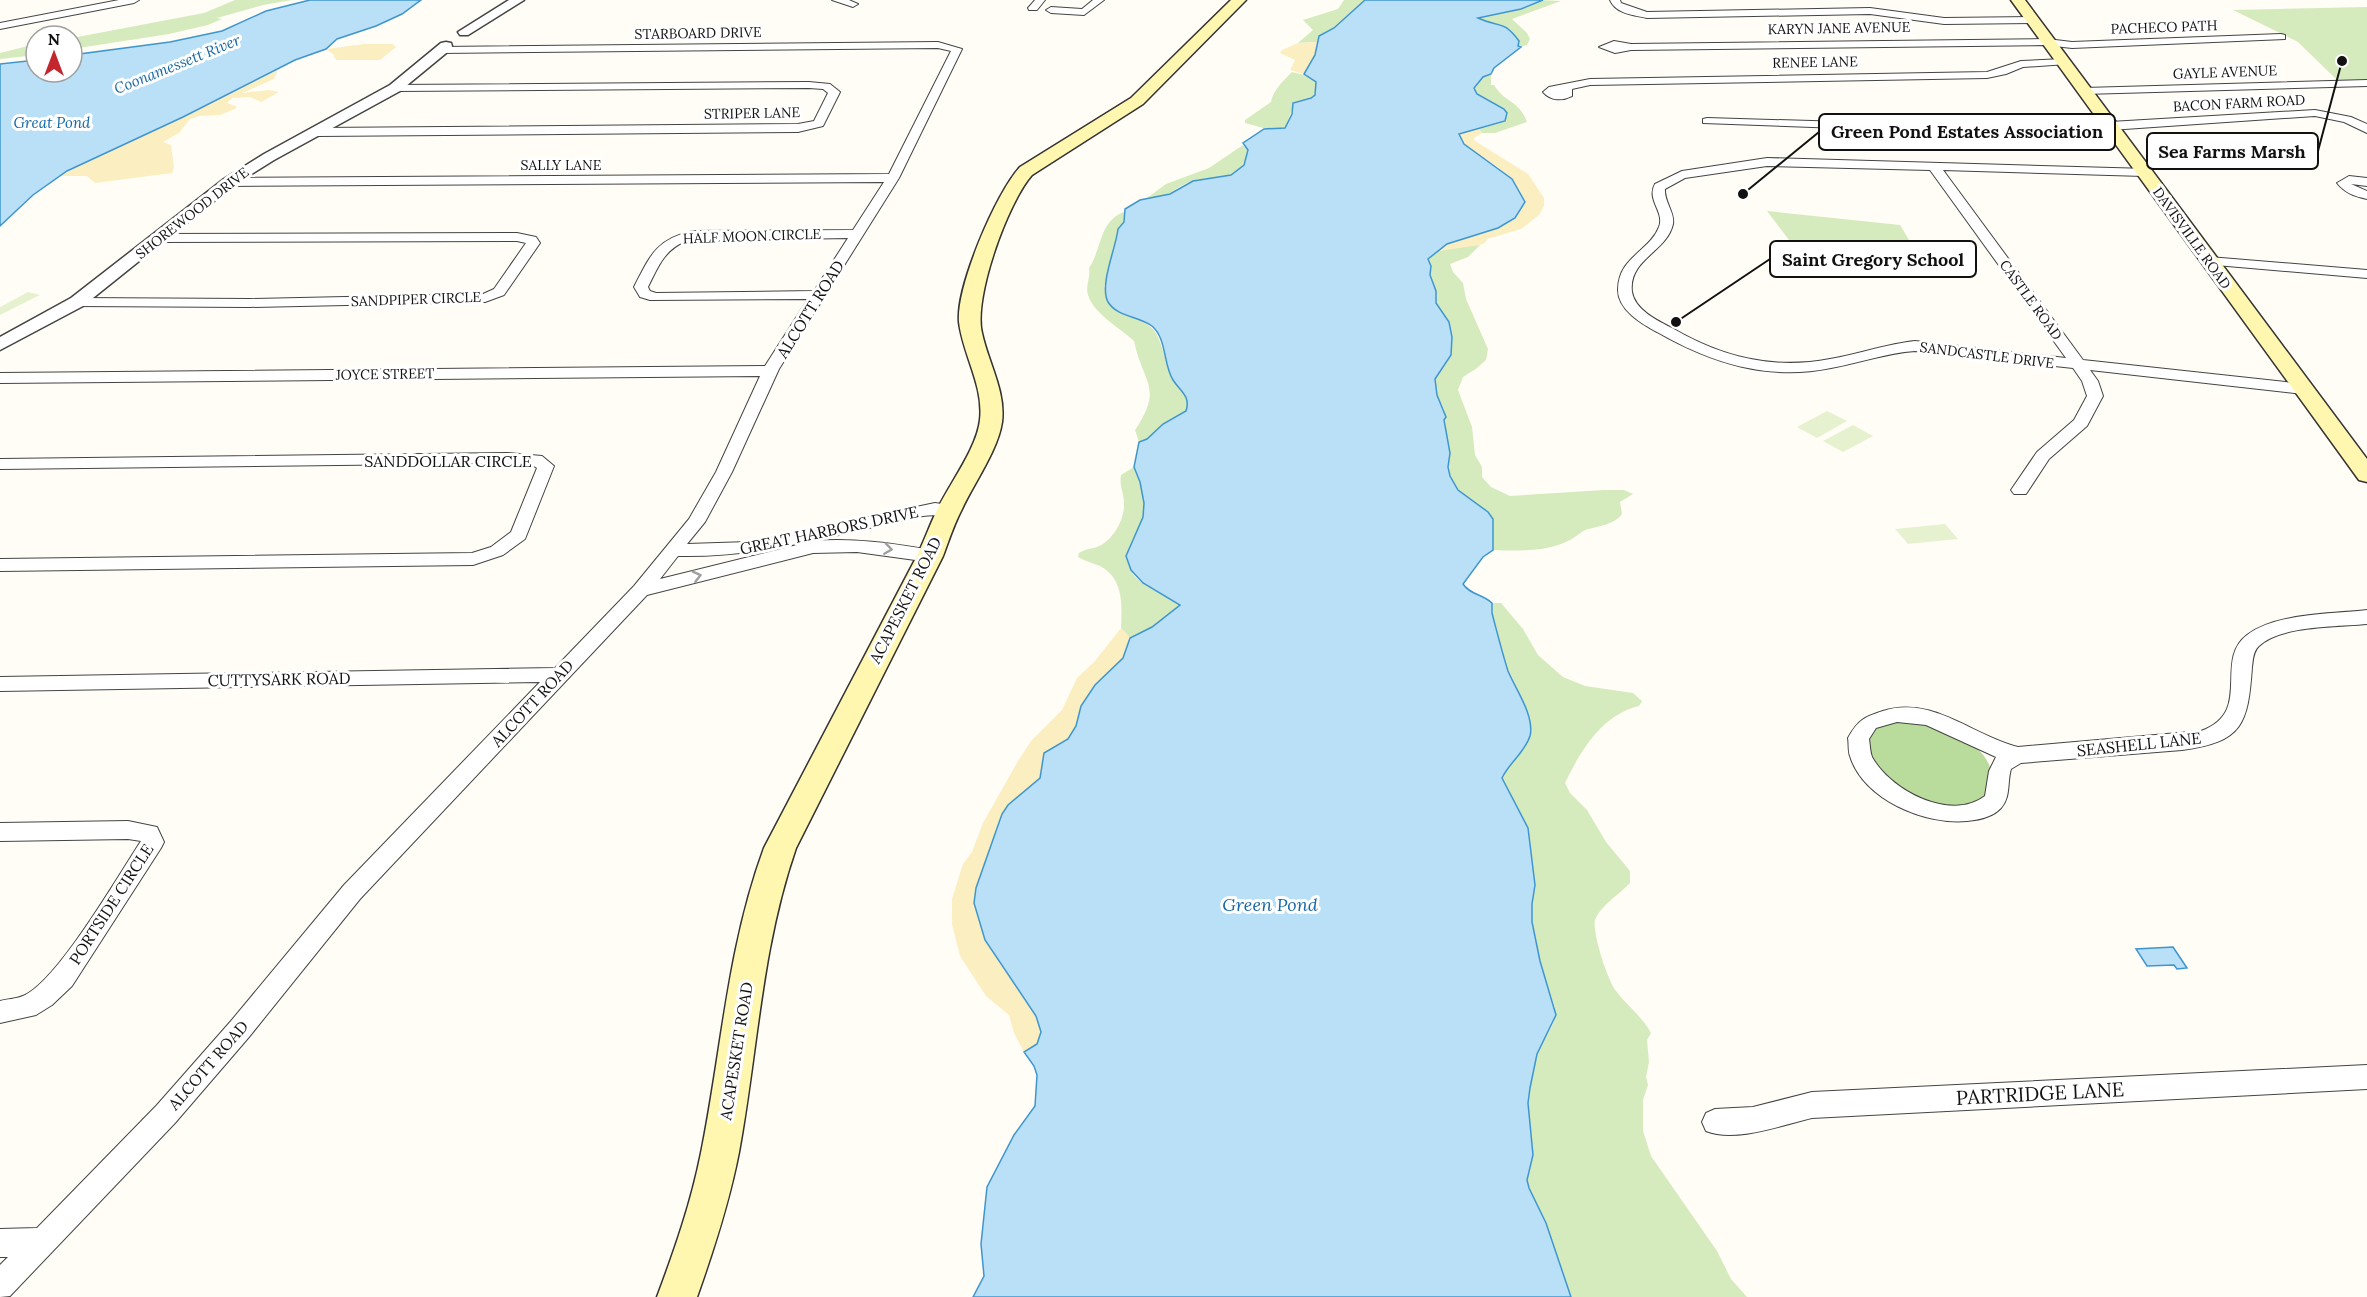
<svg xmlns="http://www.w3.org/2000/svg" width="2367" height="1297" font-family="Lora,serif">
<style>
.green{fill:#d5ebbd}
.forest{fill:#b9dc9c}
.sand{fill:#fbeec1}
.pitch{fill:#e6f2cf}
.water{fill:#b9e0f7;stroke:#3f96cf;stroke-width:1.5}
.lines{fill:none;stroke-linecap:round;stroke-linejoin:round}
.minor-casing{stroke:#444;stroke-width:2}
.tertiary-casing{stroke:#444;stroke-width:3}
.secondary-casing{stroke:#333;stroke-width:3}
.minor{fill:#fff;fill-rule:evenodd}
.tertiary{fill:#fff;fill-rule:evenodd}
.secondary{fill:#fff6b0;fill-rule:evenodd}
.oneway{stroke:#a0a0a0}
.labels{text-anchor:middle;dominant-baseline:central;stroke-width:6;stroke-linejoin:round;paint-order:stroke}
.far-street-label{font-size:14px;fill:#111;stroke:#fff}
.far-water-label{font-size:15px;font-style:italic;fill:#1768a6;stroke:#fff}
.street-label{font-size:16px;fill:#111;stroke:#fff}
.water-label{font-size:18px;font-style:italic;fill:#1768a6;stroke:#fff}
.near-street-label{font-size:20px;fill:#111;stroke:#fff}
.leader{fill:none;stroke:#111;stroke-width:2}
.callout-dot{fill:#111;stroke:#fff;stroke-width:2}
.callout{fill:#fff;stroke:#111;stroke-width:2}
.callout-label{font-size:18px;text-anchor:middle;font-weight:bold;fill:#111}
</style>
<rect width="100%" height="100%" fill="#fffdf5"/>
<path class="green" d="M 235,0 L 292,0 L 263,5 L 217,18 L 222,19 L 208,25 L 169,34 L 72,49 L 72,38 L 204,13 Z
M 1344,0 L 1365,0 L 1334,28 L 1319,36 L 1317,42 L 1298,43 L 1313,30 L 1303,20 L 1338,9 Z
M 1541,0 L 1561,1 L 1512,19 L 1527,33 L 1530,39 L 1527,45 L 1518,47 C 1517,23 1495,25 1477,18 L 1521,9 Z
M 2367,7 L 2367,80 L 2338,81 L 2298,42 L 2233,10 Z
M 36,44 L 36,55 L 0,59 L 0,53 Z
M 1292,72 L 1308,76 L 1317,82 L 1314,96 L 1295,102 L 1285,128 L 1267,129 L 1245,123 L 1245,120 L 1271,102 C 1273,90 1284,80 1292,72 Z
M 1491,74 L 1491,85 L 1494,85 C 1506,104 1519,100 1527,122 L 1495,133 L 1482,133 L 1479,129 L 1504,122 L 1507,113 L 1504,109 L 1477,94 L 1473,88 L 1483,77 Z
M 1243,145 L 1248,150 C 1239,188 1216,172 1190,182 C 1171,189 1171,198 1147,198 L 1166,184 L 1209,168 Z
M 1767,211 L 1900,225 L 1909,240 L 1941,245 L 1948,258 L 1912,253 L 1922,273 L 1814,273 Z
M 1124,212 L 1124,222 L 1119,227 L 1118,241 L 1113,247 L 1109,275 L 1104,286 L 1114,309 C 1162,328 1155,327 1170,373 C 1174,383 1183,391 1188,400 L 1186,411 L 1163,424 L 1147,439 L 1139,442 L 1135,430 C 1164,387 1143,384 1134,341 C 1120,328 1093,313 1088,295 C 1085,285 1091,277 1089,268 C 1102,249 1099,221 1124,212 Z
M 1473,244 L 1480,245 L 1468,257 L 1450,264 L 1453,272 L 1463,283 L 1466,299 L 1488,349 L 1486,360 L 1477,368 L 1463,377 L 1458,390 L 1472,427 L 1475,455 L 1482,467 L 1482,477 L 1491,487 L 1510,496 L 1604,490 L 1624,490 L 1633,494 L 1620,502 L 1622,514 C 1615,524 1600,526 1588,529 C 1581,531 1575,538 1568,541 C 1545,552 1518,551 1493,550 L 1493,519 L 1488,512 L 1458,490 L 1450,476 L 1444,409 L 1437,395 L 1435,379 L 1451,355 L 1452,337 L 1449,322 L 1436,303 L 1436,291 L 1430,275 L 1428,259 L 1438,251 Z
M 1134,467 C 1139,478 1147,504 1144,515 C 1138,535 1120,550 1131,571 C 1141,589 1166,592 1180,605 L 1152,627 L 1130,638 L 1121,628 C 1122,605 1124,579 1100,566 C 1093,563 1085,561 1078,557 L 1079,553 C 1085,549 1091,549 1097,547 C 1113,541 1125,519 1124,503 C 1124,493 1119,486 1121,475 Z
M 1492,603 L 1501,603 L 1523,629 L 1538,655 L 1563,677 L 1585,686 L 1633,693 L 1642,701 L 1639,706 C 1602,715 1581,750 1565,783 L 1570,793 L 1587,810 L 1606,842 L 1630,871 L 1630,883 C 1620,894 1600,906 1595,920 C 1592,933 1608,981 1616,991 C 1627,1006 1642,1016 1651,1033 L 1647,1040 L 1649,1062 L 1646,1077 L 1648,1085 L 1643,1100 L 1643,1131 L 1651,1156 L 1717,1251 L 1731,1279 L 1747,1297 L 1571,1297 L 1546,1223 L 1529,1188 L 1527,1180 L 1533,1155 L 1528,1103 L 1530,1088 L 1537,1054 L 1554,1022 L 1555,1008 L 1540,961 L 1532,922 L 1532,904 L 1535,885 L 1528,828 L 1502,778 L 1529,737 L 1518,690 L 1507,668 L 1493,617 Z"/>
<path class="forest" d="M 1924,720 C 1956,734 2004,750 1989,795 L 1960,809 L 1919,803 L 1871,767 L 1866,740 C 1880,715 1898,721 1924,720 Z"/>
<path class="sand" d="M 1317,42 L 1315,55 L 1304,74 L 1290,70 L 1295,60 L 1280,53 L 1282,50 L 1298,43 Z
M 364,44 L 392,44 L 396,47 L 380,60 L 336,60 L 333,54 L 326,49 Z
M 278,70 L 274,79 L 242,93 L 269,90 L 279,92 L 261,102 L 250,97 L 232,98 L 227,103 L 237,107 L 235,109 L 220,115 L 199,116 L 190,119 L 179,133 L 163,142 L 171,145 L 174,167 L 172,173 L 95,183 L 87,176 L 61,176 L 85,162 Z
M 1479,129 L 1482,133 L 1474,138 L 1475,141 L 1528,174 L 1544,198 L 1544,206 L 1539,215 L 1521,229 L 1487,239 L 1485,243 L 1480,245 L 1438,251 L 1447,244 L 1498,228 L 1525,202 C 1519,186 1509,175 1495,165 C 1482,155 1464,150 1459,134 Z
M 1121,628 L 1130,638 L 1123,658 L 1095,685 L 1081,706 L 1076,726 L 1068,739 L 1044,753 L 1040,778 L 1008,805 L 1002,814 L 981,873 L 998,961 L 1036,1016 L 1041,1032 L 1037,1045 L 1024,1052 L 1014,1033 L 1009,1015 L 986,996 L 960,956 L 952,924 L 952,899 L 963,864 L 972,852 L 983,823 L 1018,761 L 1031,741 L 1062,710 L 1077,678 L 1095,661 Z"/>
<path class="pitch" d="M 28,292 L 40,295 L 0,315 L 0,307 Z
M 1827,411 L 1847,421 L 1817,438 L 1797,427 Z
M 1853,425 L 1873,436 L 1843,452 L 1823,441 Z
M 1945,524 L 1958,539 L 1908,544 L 1895,529 Z"/>
<path class="water" d="M 310,0 L 421,0 L 402,14 L 376,26 L 337,39 L 326,49 L 295,60 L 183,117 L 67,171 L 33,195 L 0,226 L 0,64 L 36,60 L 36,72 L 72,72 L 72,55 L 170,42 L 222,31 L 266,11 Z
M 1365,0 L 1543,0 L 1521,9 L 1478,18 C 1499,28 1503,19 1519,41 L 1518,46 L 1521,47 L 1494,68 L 1491,74 L 1483,77 L 1474,88 L 1477,94 L 1504,109 L 1507,113 L 1505,121 L 1459,134 L 1464,144 L 1512,179 L 1525,202 L 1515,218 L 1498,228 L 1447,244 L 1428,259 L 1431,266 L 1430,275 L 1436,291 L 1436,303 L 1449,322 L 1452,337 L 1451,355 L 1435,379 L 1437,395 L 1446,417 L 1444,420 L 1450,453 L 1448,467 L 1450,476 L 1458,490 L 1488,512 L 1493,519 L 1493,550 L 1483,557 L 1463,584 C 1470,595 1483,594 1492,603 L 1492,613 C 1497,632 1502,652 1508,671 C 1515,688 1535,716 1530,736 C 1525,752 1509,763 1502,778 L 1528,828 L 1535,885 L 1532,904 L 1532,922 L 1540,961 L 1556,1015 L 1537,1054 L 1530,1088 L 1528,1103 L 1533,1155 L 1527,1180 L 1529,1188 L 1546,1223 L 1571,1297 L 973,1297 L 984,1276 L 981,1244 L 987,1187 L 1014,1135 L 1035,1106 L 1037,1075 L 1034,1066 L 1024,1052 L 1037,1044 L 1041,1032 L 1036,1016 L 985,940 L 974,903 L 976,888 L 1002,814 L 1008,805 L 1040,778 L 1044,753 L 1068,739 L 1076,726 L 1081,706 L 1095,685 L 1123,658 L 1130,638 L 1152,627 L 1180,605 L 1143,583 L 1131,570 L 1126,556 L 1143,517 L 1144,503 L 1140,482 L 1134,467 L 1139,442 L 1147,439 L 1163,424 L 1186,411 C 1191,396 1180,391 1173,380 C 1163,364 1167,339 1152,326 C 1139,316 1117,317 1108,302 C 1099,285 1116,248 1118,229 L 1124,222 L 1125,209 L 1140,200 L 1170,194 L 1193,181 L 1231,175 L 1244,165 L 1248,150 L 1243,143 L 1264,129 L 1285,128 L 1292,114 L 1293,103 L 1311,98 L 1315,95 L 1316,82 L 1304,74 L 1315,55 L 1319,36 L 1334,28 Z
M 2173,947 L 2187,968 L 2177,969 L 2174,965 L 2147,966 L 2136,949 Z"/>
<g class="lines">
<g class="minor-casing">
<path id="minor" d="M 119,0 L 139,0 L 134,3 L 0,29 L 0,23 Z
M 832,0 L 849,0 L 858,4 L 853,7 Z
M 1035,0 L 1045,0 L 1037,10 L 1029,10 L 1028,8 Z
M 1093,0 L 1104,0 L 1084,15 L 1051,13 L 1046,10 L 1051,7 L 1082,9 Z
M 1610,0 L 1620,0 L 1621,3 L 1647,12 L 1870,8 L 1944,18 L 2033,17 L 2038,20 L 2033,23 L 1944,24 L 1870,14 L 1647,18 C 1634,15 1616,14 1610,0 Z
M 2281,34 L 2285,35 L 2285,39 L 2072,48 L 2045,45 L 1631,50 L 1615,53 L 1599,47 L 1614,41 L 1631,44 L 2047,39 L 2072,42 Z
M 938,42 L 962,49 L 899,178 L 779,369 L 732,472 L 705,522 L 687,544 L 749,542 L 935,503 L 955,506 L 958,510 L 955,514 C 945,517 934,514 923,516 C 842,533 761,558 678,556 L 660,579 L 813,541 C 853,538 891,543 930,550 L 936,552 L 939,556 L 936,560 L 930,562 L 857,552 L 813,553 L 647,595 L 360,899 L 249,1037 L 175,1123 L 10,1296 L 0,1297 L 0,1265 L 8,1257 L 0,1257 L 0,1229 L 37,1228 L 157,1105 L 231,1021 L 344,885 L 540,682 L 0,691 L 0,677 L 555,668 L 634,586 L 689,519 L 716,472 L 760,376 L 0,383 L 0,373 L 765,366 L 808,299 L 650,300 L 640,297 L 634,287 C 650,256 656,239 693,231 L 853,230 L 884,182 L 229,186 L 223,182 L 229,178 L 889,174 L 951,51 L 938,48 L 441,53 L 436,50 L 441,47 ZM 848,238 L 814,291 L 656,293 L 650,291 L 648,287 C 658,267 664,250 686,241 Z
M 2063,59 L 2068,62 L 2067,64 L 2023,67 L 2006,74 L 1987,78 L 1590,85 L 1572,89 L 1572,96 C 1562,101 1551,101 1543,92 L 1549,87 L 1590,79 L 1987,72 L 2021,61 Z
M 2367,80 L 2367,86 L 2084,94 L 2078,91 L 2084,88 Z
M 809,82 L 830,84 L 840,92 L 823,126 L 798,132 L 317,136 L 311,132 L 317,128 L 798,124 L 814,121 L 828,93 L 823,89 L 809,88 L 395,91 L 389,88 L 395,85 Z
M 2315,110 L 2351,117 L 2367,124 L 2367,133 L 2344,122 L 2315,116 L 2110,130 L 2104,126 L 2110,122 Z
M 1707,118 L 2116,130 L 2122,134 L 2116,138 L 1703,123 L 1703,119 Z
M 1767,158 L 2148,169 L 2150,172 L 2144,176 L 1943,170 L 2083,360 L 2303,384 L 2311,389 L 2303,394 L 2090,370 L 2098,381 L 2103,396 L 2087,426 L 2049,459 L 2026,494 L 2014,494 L 2011,490 L 2037,452 L 2074,420 L 2087,396 L 2082,381 L 2073,368 L 1915,351 C 1886,353 1859,363 1831,368 C 1768,381 1711,363 1657,332 C 1642,324 1618,310 1618,290 C 1618,257 1649,252 1659,227 C 1665,212 1646,200 1655,184 L 1682,171 ZM 1767,166 L 1930,170 L 2066,358 L 1915,341 C 1886,344 1859,354 1830,359 C 1772,370 1722,357 1672,328 C 1658,321 1635,310 1632,292 C 1628,259 1667,252 1673,224 C 1675,212 1664,202 1665,189 L 1685,178 Z
M 2349,176 L 2367,178 L 2367,186 L 2351,184 L 2367,191 L 2367,199 C 2354,196 2345,193 2337,183 Z
M 517,233 L 536,237 L 540,243 L 504,295 L 485,302 L 249,307 L 77,306 L 70,302 L 77,298 L 249,299 L 483,294 L 494,289 L 526,243 L 517,241 L 159,242 L 152,238 L 159,234 Z
M 2209,257 L 2367,270 L 2367,278 L 2204,264 L 2202,261 L 2204,258 Z
M 507,453 L 542,456 L 554,466 L 525,539 L 503,555 L 473,565 L 0,571 L 0,559 L 472,553 L 491,547 L 511,532 L 537,468 L 532,465 L 507,463 L 0,469 L 0,459 Z
M 2367,610 L 2367,624 C 2338,627 2281,625 2259,646 C 2253,651 2253,660 2252,667 C 2248,724 2243,742 2182,750 L 2021,763 L 2011,769 C 2007,782 2011,797 2001,808 C 1993,817 1978,820 1967,821 C 1926,825 1863,800 1850,756 C 1848,751 1849,743 1848,738 C 1858,720 1864,717 1883,711 C 1932,695 1973,736 2018,747 L 2201,731 C 2254,712 2213,661 2247,635 C 2276,613 2332,614 2367,610 ZM 1897,722 L 1926,725 L 1996,757 L 1989,771 L 1985,796 C 1951,822 1891,791 1872,757 C 1870,752 1870,745 1869,739 L 1876,728 Z
M 128,821 L 157,827 L 164,842 L 161,848 L 72,986 L 52,1005 L 36,1015 L 0,1023 L 0,1001 C 7,999 16,999 23,996 C 57,982 118,876 141,841 L 128,839 L 0,841 L 0,823 Z
M 2367,1065 L 2367,1089 L 1812,1118 C 1782,1125 1735,1143 1706,1131 L 1702,1122 L 1706,1113 L 1715,1109 L 1753,1107 L 1812,1092 Z"/>
</g>
<g class="tertiary-casing">
<path id="tertiary" d="M 509,0 L 524,0 L 468,35 L 460,35 L 458,32 Z
M 446,42 L 451,43 L 452,46 L 451,49 L 400,91 L 274,160 L 234,185 L 83,306 L 0,350 L 0,337 L 71,298 L 224,179 L 264,154 L 390,85 L 441,43 Z"/>
</g>
<g class="secondary-casing">
<path id="secondary" d="M 1231,0 L 1246,0 L 1143,104 L 1032,175 C 1008,202 973,298 982,333 C 988,362 1006,391 1002,422 C 998,450 974,483 962,509 C 954,524 949,540 943,556 L 796,848 C 761,949 758,1049 739,1152 C 729,1203 714,1249 697,1297 L 657,1297 C 675,1249 691,1203 701,1153 C 722,1049 727,949 764,848 L 917,556 C 924,541 930,525 937,510 C 950,483 977,448 980,420 C 984,386 963,355 959,322 C 956,287 996,193 1020,167 L 1131,98 Z
M 2011,0 L 2025,0 L 2367,459 L 2367,482 L 2359,480 Z"/>
</g>
<use href="#minor" class="minor"/>
<use href="#tertiary" class="tertiary"/>
<use href="#secondary" class="secondary"/>
</g>
<defs><path id="oneway-chevron" d="M-2-3.5L2.5 0L-2 3.5" fill="none" stroke-width="1.6" stroke-linecap="round" stroke-linejoin="round" transform="scale(1.5)"/></defs>
<g class="oneway">
<use href="#oneway-chevron" transform="translate(888 549) rotate(8)"/>
<use href="#oneway-chevron" transform="translate(697 576) rotate(-14)"/>
</g>
<g class="labels">
<g class="far-street-label">
<text transform="translate(2164 27) rotate(-2)">PACHECO PATH</text>
<text transform="translate(1839 28) rotate(-1)">KARYN JANE AVENUE</text>
<text transform="translate(698 33) rotate(-1)">STARBOARD DRIVE</text>
<text transform="translate(1815 62) rotate(-1)">RENEE LANE</text>
<text transform="translate(2225 72) rotate(-2)">GAYLE AVENUE</text>
<text transform="translate(2239 103) rotate(-3)">BACON FARM ROAD</text>
<text transform="translate(752 113) rotate(-1)">STRIPER LANE</text>
<text x="561" y="165">SALLY LANE</text>
<text transform="translate(192 213) rotate(-38)">SHOREWOOD DRIVE</text>
<text transform="translate(752 236) rotate(-2)">HALF MOON CIRCLE</text>
<text transform="translate(2192 238) rotate(54)">DAVISVILLE ROAD</text>
<text transform="translate(416 299) rotate(-2)">SANDPIPER CIRCLE</text>
<text transform="translate(2031 300) rotate(54)">CASTLE ROAD</text>
<text transform="translate(1987 355) rotate(7)">SANDCASTLE DRIVE</text>
<text transform="translate(385 374) rotate(-1)">JOYCE STREET</text>
</g>
<g class="far-water-label">
<text transform="translate(177 64) rotate(-22)">Coonamessett River</text>
<text x="52" y="122">Great Pond</text>
</g>
<g class="street-label">
<text transform="translate(810 309) rotate(-58)">ALCOTT ROAD</text>
<text x="448" y="461">SANDDOLLAR CIRCLE</text>
<text transform="translate(829 530) rotate(-12)">GREAT HARBORS DRIVE</text>
<text transform="translate(905 600) rotate(-63)">ACAPESKET ROAD</text>
<text transform="translate(279 679) rotate(-1)">CUTTYSARK ROAD</text>
<text transform="translate(532 703) rotate(-47)">ALCOTT ROAD</text>
<text transform="translate(2139 744) rotate(-6)">SEASHELL LANE</text>
<text transform="translate(111 904) rotate(-57)">PORTSIDE CIRCLE</text>
<text transform="translate(736 1051) rotate(-81)">ACAPESKET ROAD</text>
<text transform="translate(208 1065) rotate(-49)">ALCOTT ROAD</text>
</g>
<g class="water-label">
<text x="1270" y="904">Green Pond</text>
</g>
<g class="near-street-label">
<text transform="translate(2040 1093) rotate(-3)">PARTRIDGE LANE</text>
</g>
</g>
<path class="leader" d="M1743 194L1819 132M2342 61L2318 151M1676 322L1770 259"/>
<g class="callout-dot">
<circle cx="1743" cy="194" r="6"/>
<circle cx="2342" cy="61" r="6"/>
<circle cx="1676" cy="322" r="6"/>
</g>
<g class="callout">
<rect x="1819" y="114" width="296" height="36" rx="6"/>
<rect x="2147" y="133" width="171" height="36" rx="6"/>
<rect x="1770" y="241" width="206" height="36" rx="6"/>
</g>
<g class="callout-label">
<text x="1967" y="138">Green Pond Estates Association</text>
<text x="2232" y="158">Sea Farms Marsh</text>
<text x="1873" y="266">Saint Gregory School</text>
</g>
<g transform="translate(54 54)"><circle r="28" fill="#ffffff" stroke="#a0a0a0" stroke-width="1.5"/>
<path d="M0-4.5L10 22L0 15L-10 22Z" fill="#c4262e"/>
<text y="-9" font-size="16" font-weight="bold" text-anchor="middle" fill="#111111">N</text>
</g>
</svg>
